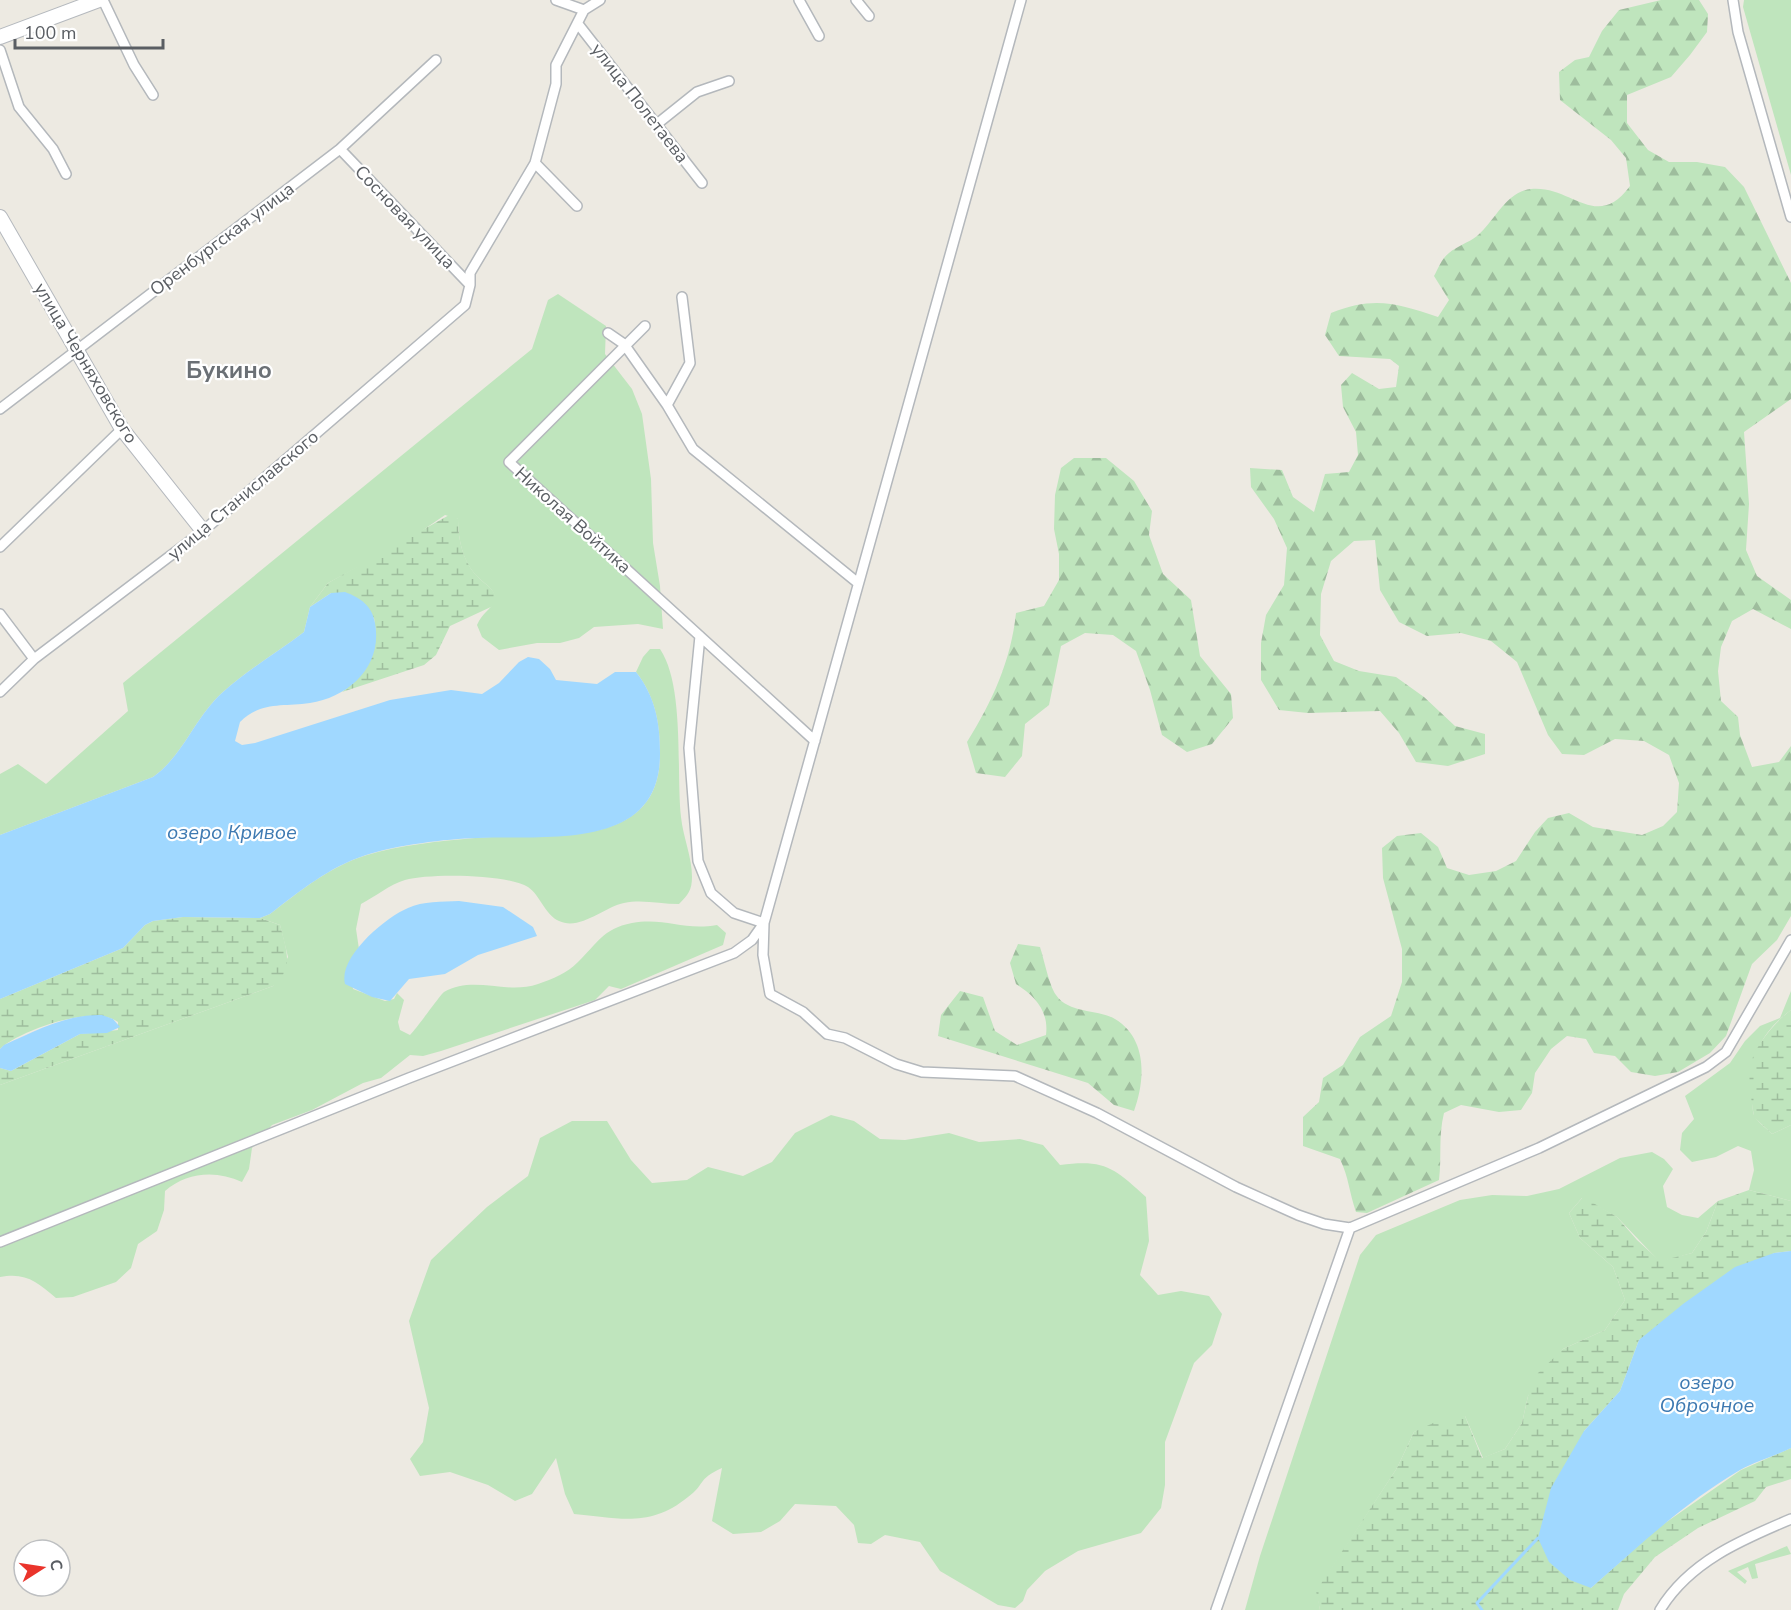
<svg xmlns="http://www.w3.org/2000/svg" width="1791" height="1610" font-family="'Nunito Sans',sans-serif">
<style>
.green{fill:#bfe5bd}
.forest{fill:url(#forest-firs)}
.wetland{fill:url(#wetland-marsh)}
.water{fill:#a0d8ff}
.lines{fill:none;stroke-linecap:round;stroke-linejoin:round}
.stream{stroke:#a0d8ff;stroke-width:3}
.street-casing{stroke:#b4b8bc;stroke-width:12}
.secondary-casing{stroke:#b5b9be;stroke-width:16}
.street{stroke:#fff;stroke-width:9}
.secondary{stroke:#fff;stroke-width:14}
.labels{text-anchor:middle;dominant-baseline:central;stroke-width:4.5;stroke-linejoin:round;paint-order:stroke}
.street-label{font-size:18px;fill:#5a5e63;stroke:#fff}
.water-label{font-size:20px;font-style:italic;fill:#3d79b1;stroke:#fff}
.district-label{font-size:24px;font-weight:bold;fill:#6b7075;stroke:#fff}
</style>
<defs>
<pattern id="forest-firs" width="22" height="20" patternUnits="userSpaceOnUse" patternTransform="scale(1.5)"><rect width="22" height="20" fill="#bfe5bd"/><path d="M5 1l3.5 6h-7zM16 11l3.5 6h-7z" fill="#9ebd9d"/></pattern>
<pattern id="wetland-marsh" width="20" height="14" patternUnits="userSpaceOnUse" patternTransform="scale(1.5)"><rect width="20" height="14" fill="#bfe5bd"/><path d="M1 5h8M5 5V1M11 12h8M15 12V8" fill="none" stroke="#9ebd9d"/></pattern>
</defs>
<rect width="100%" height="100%" fill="#edeae2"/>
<path class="green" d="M 1744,0 L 1791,0 L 1791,175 L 1743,7 Z
M 558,294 L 606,326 L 605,354 L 632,389 L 642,414 L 651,479 L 653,543 L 660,586 L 663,629 L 638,624 L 594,627 L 579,638 L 560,643 L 537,643 L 499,650 L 482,637 L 477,625 C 483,612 490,610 496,600 C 494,588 487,586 479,578 C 463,564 458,539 458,519 L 445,515 L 410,539 L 328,583 L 310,607 L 304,632 C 278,652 247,670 223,692 C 194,718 184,755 153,777 L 0,835 L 0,774 L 18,764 L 46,784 L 128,711 L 123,683 L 532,349 L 548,300 Z
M 650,649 L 660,649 C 685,686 676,771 681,817 C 683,837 692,857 692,877 C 692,890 688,895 679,904 C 660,904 642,899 624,903 C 604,907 580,931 559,921 C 545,915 540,895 528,887 C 507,874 429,873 405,880 C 390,884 375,897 361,904 L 356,929 L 359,949 L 350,961 L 353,989 L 385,1001 L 394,999 L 397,993 L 404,1000 L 398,1022 L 400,1030 L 410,1035 C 418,1027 440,995 444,992 C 474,975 506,995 538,984 C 553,979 567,973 578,962 C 598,943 602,929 632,923 C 665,917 683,931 717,925 L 726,933 L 723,945 L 621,989 L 609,986 L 595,1000 L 441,1051 L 423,1056 L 410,1055 L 381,1078 L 363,1083 L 312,1110 L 272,1125 L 252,1148 L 249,1169 L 242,1182 C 216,1170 187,1172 165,1191 L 164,1210 L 157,1231 L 138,1244 L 131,1268 L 116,1282 L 73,1297 L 56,1298 C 37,1282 26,1272 0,1277 L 0,1085 L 273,986 L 288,957 L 280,925 L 260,918 L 270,914 C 300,891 330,866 367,855 C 400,845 440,841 475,838 C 544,832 661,854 660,753 C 660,723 655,696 636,672 L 643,657 Z
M 1791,991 L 1791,1010 C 1760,1033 1747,1061 1752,1099 C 1753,1104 1752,1113 1755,1117 C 1759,1123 1767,1129 1772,1134 L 1791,1125 L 1791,1201 L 1749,1190 L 1754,1170 L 1751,1151 L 1738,1146 L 1716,1157 L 1692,1162 L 1680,1150 L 1682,1133 L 1694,1119 L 1685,1096 L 1730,1063 L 1745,1041 L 1760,1026 L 1780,1018 Z
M 831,1115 L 854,1121 L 880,1139 L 905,1140 L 949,1133 L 979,1142 L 1020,1139 L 1043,1145 L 1060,1165 C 1105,1159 1114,1168 1146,1197 L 1149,1241 L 1140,1275 L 1158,1295 L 1181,1291 L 1209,1296 L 1222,1314 L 1212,1345 L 1194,1363 L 1165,1442 L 1165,1485 L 1161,1508 L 1141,1533 L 1078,1551 L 1045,1571 L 1027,1590 L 1023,1601 L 1015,1608 L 998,1605 L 940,1571 L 920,1542 L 885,1535 L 871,1544 L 858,1543 L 854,1525 L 836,1506 L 795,1504 L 780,1521 L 761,1532 L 733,1534 L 712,1521 L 722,1468 C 697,1479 705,1485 688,1497 C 650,1528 619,1518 574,1514 L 565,1494 L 556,1458 L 532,1494 L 515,1501 L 488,1485 L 450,1472 L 420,1476 L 410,1459 L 423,1442 L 429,1408 L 409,1321 L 431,1260 L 487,1207 L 528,1176 L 540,1138 L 572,1121 L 607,1121 L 631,1160 L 652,1183 L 687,1180 L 708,1167 L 743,1176 L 772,1162 L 795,1133 Z
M 1652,1152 L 1664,1159 L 1673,1169 L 1663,1186 L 1667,1207 L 1682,1215 L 1698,1218 L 1718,1201 L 1706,1232 L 1692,1253 L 1660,1262 L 1617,1217 L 1582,1198 L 1569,1213 L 1580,1238 L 1613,1267 L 1625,1300 L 1605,1330 L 1563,1349 L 1528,1396 L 1522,1423 L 1505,1449 L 1483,1458 L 1465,1416 L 1414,1432 L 1397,1468 L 1317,1591 L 1320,1610 L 1245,1610 L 1260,1556 L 1360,1255 L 1376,1235 L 1460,1200 L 1492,1195 L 1527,1196 L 1559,1189 L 1620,1158 Z
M 1787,1546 L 1791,1554 L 1755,1564 L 1758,1578 L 1752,1579 L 1748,1567 L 1737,1572 L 1747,1581 L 1745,1584 L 1728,1571 Z"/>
<path class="forest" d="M 1661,0 L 1699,0 L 1708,14 L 1707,32 L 1690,55 L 1671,77 L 1627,95 L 1627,123 L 1648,150 L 1669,162 L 1697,162 L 1725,167 L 1744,187 L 1791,283 L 1791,399 L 1744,432 L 1749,504 L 1746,550 L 1757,576 L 1791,600 L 1791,629 L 1753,609 L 1732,621 L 1721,647 L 1718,671 L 1721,701 L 1738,717 L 1740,735 L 1752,767 L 1779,762 L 1791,746 L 1791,916 L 1777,940 L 1752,964 L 1726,1036 L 1710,1053 L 1678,1072 L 1655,1076 L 1631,1072 L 1615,1056 L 1594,1053 L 1586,1039 L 1567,1036 L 1551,1049 L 1535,1073 L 1532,1093 L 1521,1110 L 1499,1112 L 1461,1105 L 1444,1113 C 1438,1138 1442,1156 1439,1180 L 1367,1213 L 1356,1212 C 1349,1192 1349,1178 1340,1159 L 1303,1146 L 1303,1117 L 1319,1102 L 1323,1078 L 1343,1065 L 1360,1037 L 1391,1016 L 1402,982 L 1402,949 L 1383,878 L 1382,848 L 1397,836 L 1421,833 L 1438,847 L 1447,868 L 1469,875 L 1496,871 L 1516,861 L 1535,832 L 1548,818 L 1569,813 L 1593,827 L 1642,835 L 1663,826 L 1677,812 L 1679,783 L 1669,755 L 1644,741 L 1615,739 L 1584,755 L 1562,754 L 1548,735 L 1517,662 L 1491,641 L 1461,633 L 1427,636 L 1399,622 L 1380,590 L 1375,540 L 1354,541 L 1331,561 L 1321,594 L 1320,635 L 1334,661 L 1359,671 L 1396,677 L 1424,697 L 1455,726 L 1485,734 L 1485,754 L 1448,766 L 1416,762 L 1399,733 L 1380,711 L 1308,713 L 1279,710 L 1261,680 L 1261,643 L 1266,615 L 1284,585 L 1287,548 L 1274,519 L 1251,487 L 1250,468 L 1282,470 L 1293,497 L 1314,512 L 1325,474 L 1349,472 L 1358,455 L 1356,432 L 1343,407 L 1341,385 L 1352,373 L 1379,389 L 1396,387 L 1399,366 L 1390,359 L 1339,356 L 1325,335 L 1331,313 C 1374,296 1396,303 1438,317 L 1449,300 L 1434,276 C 1438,269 1442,258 1449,253 C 1457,246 1468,243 1477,236 C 1495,221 1505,192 1531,189 C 1572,185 1596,232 1630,186 L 1626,158 L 1611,140 L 1560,100 L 1559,72 L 1575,60 L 1589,57 L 1602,31 L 1619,10 Z
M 1074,458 L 1106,458 L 1134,481 L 1152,511 L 1149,535 L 1163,574 L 1191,600 L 1200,656 L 1231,694 L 1233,718 L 1212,744 L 1187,752 L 1162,735 L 1150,690 L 1136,651 L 1113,635 L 1085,633 L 1061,646 L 1049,705 L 1025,724 L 1022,756 L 1005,777 L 976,773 L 967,742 C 992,702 1011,661 1016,613 L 1044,606 L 1059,580 L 1059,554 L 1054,529 L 1055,495 L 1061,468 Z
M 1018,944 L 1040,947 C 1044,959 1049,985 1056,995 C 1069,1014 1098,1009 1115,1019 C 1148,1039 1145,1081 1134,1111 L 1114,1105 L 1088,1083 L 938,1036 L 941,1015 L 960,991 L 983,997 L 995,1031 L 1017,1045 L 1046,1035 C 1049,1011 1035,996 1016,984 L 1010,963 Z"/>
<path class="wetland" d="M 451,514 L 458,519 C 458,539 463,563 479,578 C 487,586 494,588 497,600 L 493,606 L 450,626 L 436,655 L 424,665 L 342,692 C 367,673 380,650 374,618 L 331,593 L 310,607 L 328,583 Z
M 183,917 L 260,918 L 280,925 C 286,948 295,970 273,986 L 0,1085 L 0,1068 L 11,1071 L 80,1034 L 118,1030 L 118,1022 C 94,1004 20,1030 0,1049 L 0,999 L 123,948 L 145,925 L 153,921 Z
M 1791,1010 L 1791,1125 L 1772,1134 L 1754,1117 C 1752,1100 1747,1080 1751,1063 C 1756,1044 1776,1021 1791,1010 Z
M 1749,1190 L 1791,1201 L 1791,1251 L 1774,1253 L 1639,1340 L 1620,1391 L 1584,1431 L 1591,1588 L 1658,1528 L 1741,1470 L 1791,1448 L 1791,1479 L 1766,1487 L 1755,1501 L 1698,1528 L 1655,1557 L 1624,1594 L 1618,1610 L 1320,1610 L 1316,1591 L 1397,1468 L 1414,1432 L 1446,1417 L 1465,1416 L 1482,1458 L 1505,1449 L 1522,1423 L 1528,1396 L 1538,1373 L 1563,1349 L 1605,1330 L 1625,1300 L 1613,1267 L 1580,1238 L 1569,1213 L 1583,1197 L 1617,1217 L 1637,1240 L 1660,1261 L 1692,1253 L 1706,1232 L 1718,1201 Z"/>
<path class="water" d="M 345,592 C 361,598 372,606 375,623 C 383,666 349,697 310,703 C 282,707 262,701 240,722 L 235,741 L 242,745 L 255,743 L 390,700 L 451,690 L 482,694 L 499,683 L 519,662 L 528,657 L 539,659 L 550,669 L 556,680 L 597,684 L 615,672 L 636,672 C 655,696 660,722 660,753 C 661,852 547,835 478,838 C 445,839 397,845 366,855 C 329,867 300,891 270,914 L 260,918 L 183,917 L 153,921 L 145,925 L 123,948 L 0,999 L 0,835 L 153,777 C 184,755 194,718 223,692 C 247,670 278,652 304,632 L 310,607 L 331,593 Z
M 459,901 L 503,907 L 533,927 L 537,936 L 478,955 L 445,974 L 409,979 L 390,1001 L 372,997 L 345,984 C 338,957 386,917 408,908 C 423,901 442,902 459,901 Z
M 102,1015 L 113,1019 L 120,1027 L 107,1033 L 80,1034 L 11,1071 L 0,1068 L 0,1049 L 4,1045 C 35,1031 67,1014 102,1015 Z
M 1791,1251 L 1791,1448 C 1775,1456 1756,1461 1740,1470 C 1685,1502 1638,1547 1591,1588 L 1570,1580 L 1549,1562 L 1538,1538 L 1551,1488 L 1584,1431 L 1620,1391 L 1639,1340 L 1683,1304 L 1735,1267 L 1774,1253 Z"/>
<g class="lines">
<path class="stream" d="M 1482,1610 L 1477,1603 L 1538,1538"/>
<g class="street-casing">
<path id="street" d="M 103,0 L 134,65 L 153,95
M 556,0 L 584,10
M 799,0 L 819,36
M 856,0 L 869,16
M 1021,0 L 764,923 L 763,955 L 770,994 L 803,1012 L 827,1034 L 845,1038 L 896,1064 L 922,1072 L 1015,1076 L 1097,1113 L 1236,1187 L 1298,1215 L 1324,1224 L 1350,1228 L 1539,1148 L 1706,1067 L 1726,1052 L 1791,940
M 1733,0 L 1738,32 L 1791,217
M 578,24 L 702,183
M 0,50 L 19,107 L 53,149 L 66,174
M 657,124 L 697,92 L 729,81
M 340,149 L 470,285
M 535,163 L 577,206
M 682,297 L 690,363 L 667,405 L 693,449 L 858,583
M 645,326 L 509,462 L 815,741
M 608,333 L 624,344 L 667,405
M 0,409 L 340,149 L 436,60
M 0,547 L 122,429
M 0,614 L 34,659
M 700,636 L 689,748 L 698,861 L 711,893 L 734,913 L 764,923
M 0,692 L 34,659 L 203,531 L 465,305 L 470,285 L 470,273 L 535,163 L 556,84 L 556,65 L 584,10 L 600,0
M 0,1242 L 409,1078 L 734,953 L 752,940 L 764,923
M 1216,1610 L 1350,1228
M 1660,1610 C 1689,1562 1741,1540 1791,1519"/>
</g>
<g class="secondary-casing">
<path id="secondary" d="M 0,37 L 99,0
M 0,217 L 122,429 L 203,531"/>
</g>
<use href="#street" class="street"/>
<use href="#secondary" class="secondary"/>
</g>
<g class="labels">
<g class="street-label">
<text transform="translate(640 103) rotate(52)">улица Полетаева</text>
<text transform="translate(405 217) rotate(46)">Сосновая улица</text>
<text transform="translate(222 239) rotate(-37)">Оренбургская улица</text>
<text transform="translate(86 363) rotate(59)">улица Черняховского</text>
<text transform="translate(243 495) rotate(-40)">улица Станиславского</text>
<text transform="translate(573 520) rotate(42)">Николая Войтика</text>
</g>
<g class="water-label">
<text x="232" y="832">озеро Кривое</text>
<text x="1707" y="1382">озеро<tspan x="1707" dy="23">Оброчное</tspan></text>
</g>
<g class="district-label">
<text x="229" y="370">Букино</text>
</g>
</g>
<g transform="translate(42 1568) rotate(78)"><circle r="28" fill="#ffffff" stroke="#bdbfc1" stroke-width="1.5"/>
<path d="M0-4.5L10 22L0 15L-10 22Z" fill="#ea342b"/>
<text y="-9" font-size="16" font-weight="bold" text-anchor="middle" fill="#5a5e63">С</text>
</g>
<path d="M15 39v9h148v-9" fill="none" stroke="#5a5e63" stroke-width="3"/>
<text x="24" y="39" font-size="18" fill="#5a5e63" stroke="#ffffff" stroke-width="4.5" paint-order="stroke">100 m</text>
</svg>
